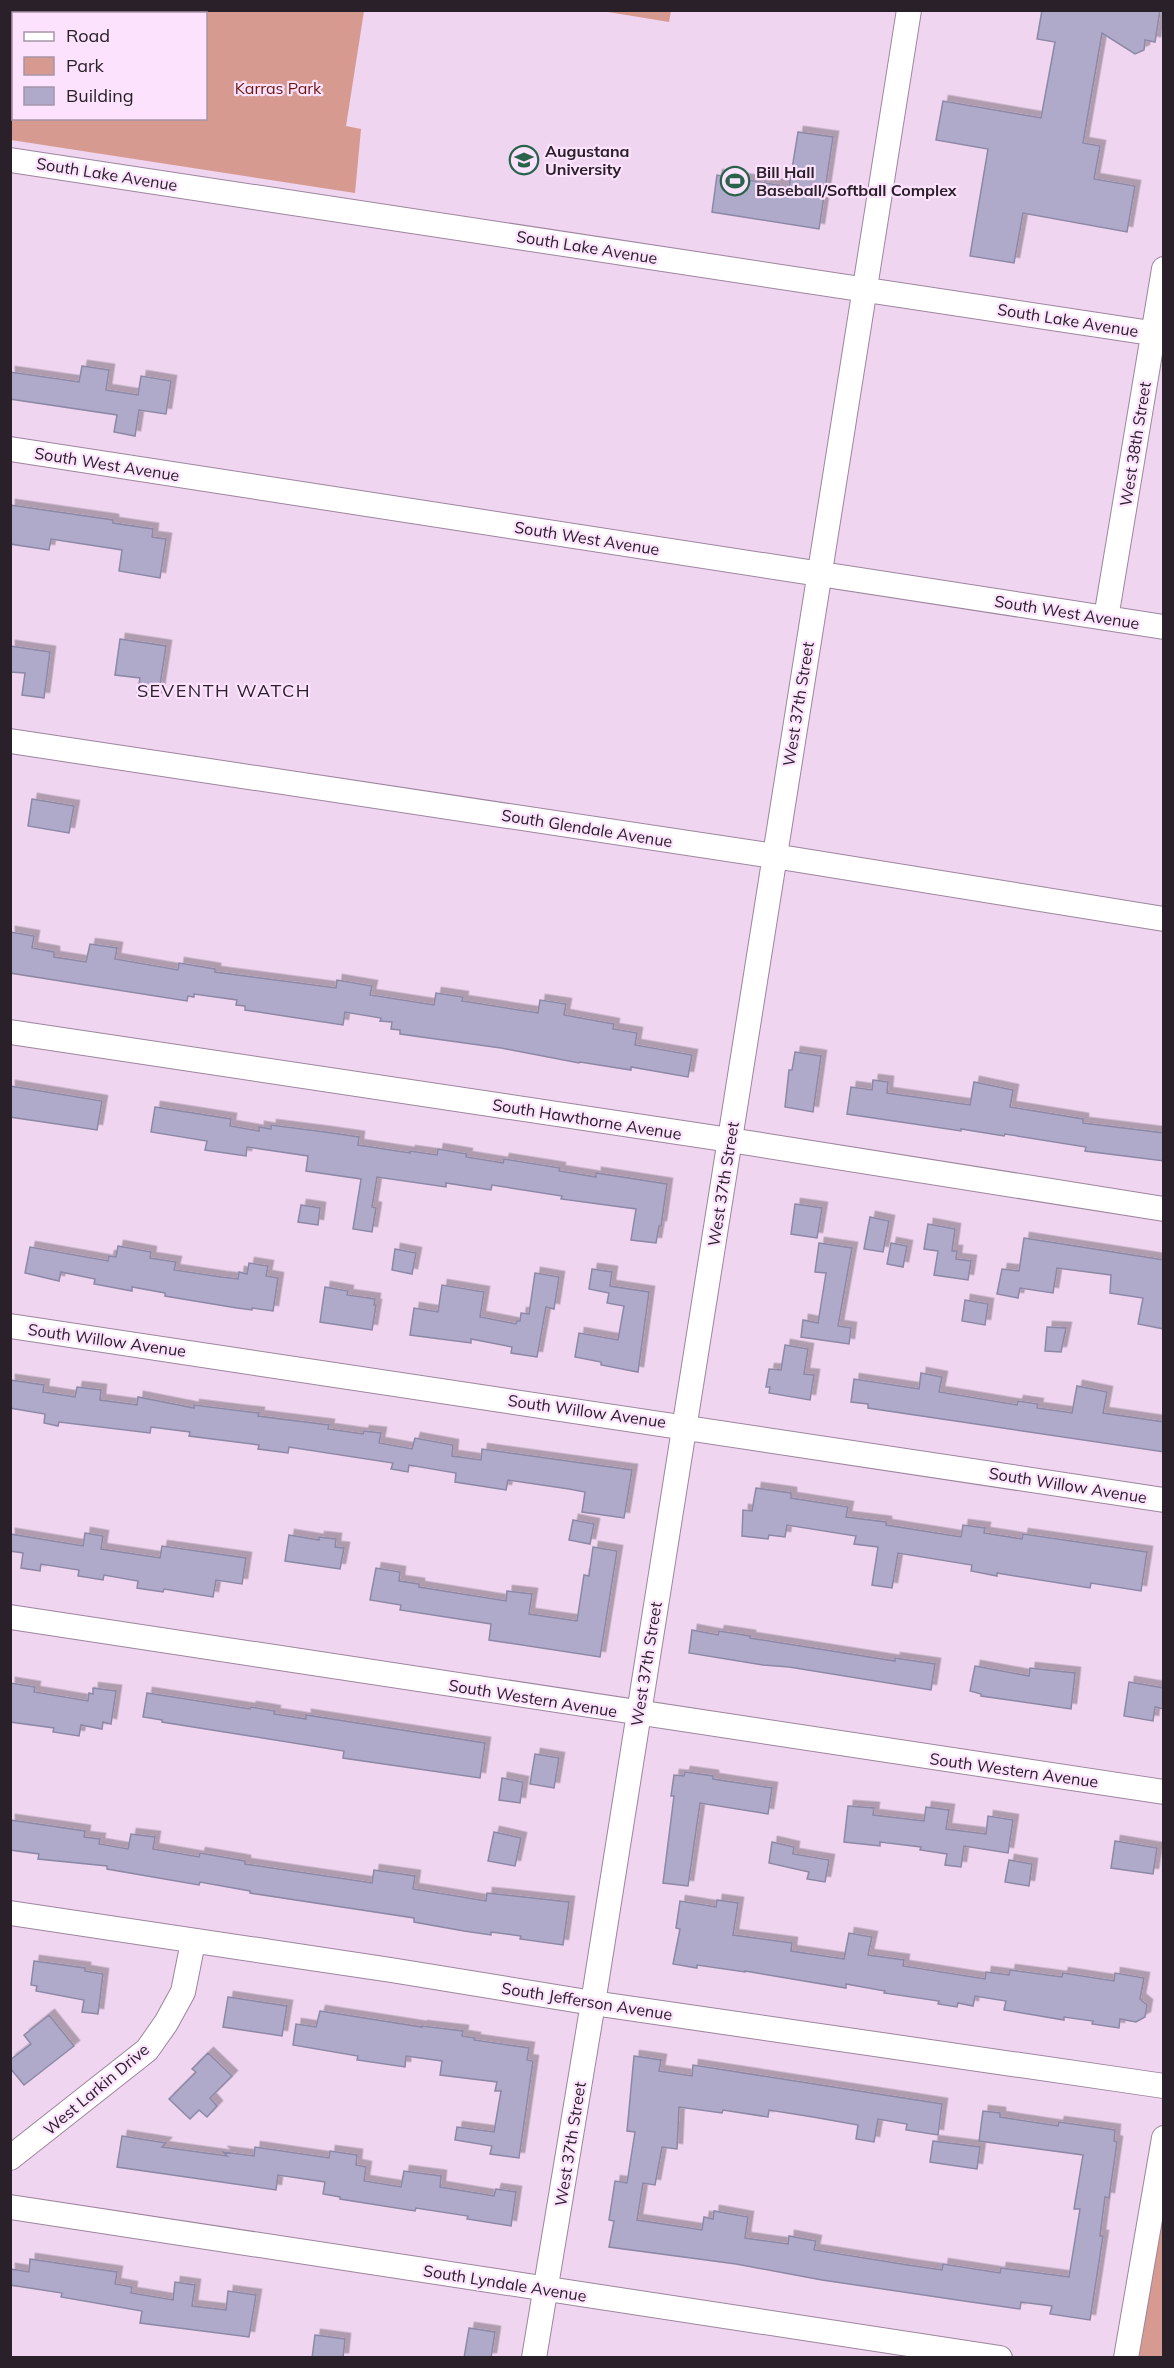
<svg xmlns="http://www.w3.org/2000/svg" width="1174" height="2368" font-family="Mulish,sans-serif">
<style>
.green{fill:#d79a90;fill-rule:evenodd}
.building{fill:#afaaca;stroke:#8d88a6;stroke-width:1.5;filter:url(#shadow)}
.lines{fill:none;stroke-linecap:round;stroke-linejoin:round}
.minor-casing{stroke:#9d859e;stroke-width:26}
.minor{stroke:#fff;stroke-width:24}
.labels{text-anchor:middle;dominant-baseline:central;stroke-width:4.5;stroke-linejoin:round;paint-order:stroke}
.park-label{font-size:16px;fill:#6d140d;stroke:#fce2fd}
.poi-label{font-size:16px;font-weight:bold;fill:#292029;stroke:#fce2fd;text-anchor:start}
.street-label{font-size:16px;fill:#292029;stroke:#fce2fd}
.neighbourhood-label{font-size:18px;letter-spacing:1.5px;fill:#292029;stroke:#fce2fd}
</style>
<defs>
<filter id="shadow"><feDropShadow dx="5.5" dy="-5.5" stdDeviation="0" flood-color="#0004"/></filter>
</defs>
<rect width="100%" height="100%" fill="#efd5ef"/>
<path class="green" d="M 10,11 L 364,11 L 346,126 L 361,129 L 355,193 L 11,140 ZM 14,14 L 206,14 L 206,118 L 14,118 Z
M 602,11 L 671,11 L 669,22 Z
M 1163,2138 L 1163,2357 L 1126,2358 Z"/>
<path class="building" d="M 1042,10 L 1160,10 L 1155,42 L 1145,40 L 1144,50 L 1135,54 L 1102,33 L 1083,143 L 1100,146 L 1094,179 L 1135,186 L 1127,232 L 1023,213 L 1014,263 L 970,256 L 988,149 L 936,140 L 943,101 L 1041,118 L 1055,42 L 1037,39 Z
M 798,132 L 833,137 L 819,229 L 712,212 L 717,175 L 789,187 Z
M 82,366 L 109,370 L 106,390 L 138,395 L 141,376 L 171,381 L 166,414 L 139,410 L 135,436 L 114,432 L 117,415 L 10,399 L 10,372 L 79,382 Z
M 10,505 L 113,520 L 113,523 L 153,529 L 152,537 L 166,539 L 160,578 L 119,571 L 122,550 L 51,539 L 49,550 L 10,544 Z
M 120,639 L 166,646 L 158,698 L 137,695 L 140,678 L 115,675 Z
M 10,646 L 50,652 L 44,698 L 22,695 L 25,673 L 10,672 Z
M 32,799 L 74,806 L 69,833 L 28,826 Z
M 10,932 L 34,936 L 32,948 L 54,952 L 54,957 L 86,962 L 90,944 L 117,948 L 115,959 L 178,970 L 179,963 L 215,969 L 215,972 L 336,988 L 337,980 L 372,986 L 370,995 L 434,1005 L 436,993 L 463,997 L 462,1001 L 538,1013 L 540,1000 L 566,1004 L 564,1015 L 614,1024 L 613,1029 L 637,1033 L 635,1045 L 692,1055 L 688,1077 L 631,1067 L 631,1070 L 580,1062 L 579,1063 L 501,1048 L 400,1034 L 400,1030 L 391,1029 L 392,1022 L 380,1021 L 381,1018 L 345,1012 L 343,1025 L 245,1010 L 245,1006 L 236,1005 L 237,1000 L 194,994 L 194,997 L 188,996 L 187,1001 L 10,973 Z
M 795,1052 L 821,1056 L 813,1112 L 785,1107 L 789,1070 L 792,1070 Z
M 873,1080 L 888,1082 L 887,1093 L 970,1105 L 974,1082 L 1013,1090 L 1010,1107 L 1083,1119 L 1083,1123 L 1164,1133 L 1164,1161 L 1085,1151 L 1086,1147 L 1005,1134 L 1004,1136 L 961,1129 L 961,1131 L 847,1114 L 851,1087 L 872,1090 Z
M 10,1086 L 102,1101 L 97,1130 L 10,1117 Z
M 155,1107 L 231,1119 L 230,1126 L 259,1131 L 259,1127 L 271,1129 L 271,1125 L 325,1132 L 359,1137 L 358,1145 L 410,1153 L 410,1151 L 437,1155 L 438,1149 L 467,1154 L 466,1157 L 503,1163 L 504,1159 L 560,1168 L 559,1171 L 596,1177 L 596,1173 L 667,1184 L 661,1226 L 659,1226 L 656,1243 L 631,1240 L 636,1209 L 561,1199 L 562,1196 L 492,1185 L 491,1190 L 446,1183 L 446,1187 L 377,1177 L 372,1207 L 376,1208 L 372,1232 L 353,1229 L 361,1179 L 306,1171 L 308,1156 L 247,1147 L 246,1156 L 205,1150 L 207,1141 L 151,1132 Z
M 795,1204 L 822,1208 L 817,1238 L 791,1234 Z
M 301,1205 L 320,1208 L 318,1225 L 298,1222 Z
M 870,1217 L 889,1221 L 883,1252 L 864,1249 Z
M 928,1224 L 955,1229 L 952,1251 L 957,1251 L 956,1259 L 971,1261 L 968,1280 L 934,1275 L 938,1251 L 924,1249 Z
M 1024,1238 L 1164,1260 L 1164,1329 L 1138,1324 L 1143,1298 L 1110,1293 L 1111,1275 L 1057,1268 L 1053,1293 L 1020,1288 L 1018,1298 L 997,1294 L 1002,1269 L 1019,1271 Z
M 819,1243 L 852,1248 L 838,1326 L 851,1328 L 849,1344 L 801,1337 L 803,1320 L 818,1323 L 826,1273 L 815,1272 Z
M 891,1243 L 907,1246 L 903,1267 L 887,1264 Z
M 118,1246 L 151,1252 L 150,1258 L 176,1262 L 174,1270 L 221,1277 L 238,1279 L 239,1272 L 247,1274 L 249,1263 L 268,1266 L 266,1276 L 278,1278 L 273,1311 L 252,1308 L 252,1310 L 237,1308 L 165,1296 L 165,1293 L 132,1287 L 132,1291 L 94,1284 L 95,1279 L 61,1272 L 59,1281 L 25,1273 L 30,1247 L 108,1261 L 109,1256 L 116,1257 Z
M 395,1249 L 416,1253 L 412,1274 L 392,1270 Z
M 592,1269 L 612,1272 L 610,1286 L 649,1292 L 638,1372 L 601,1365 L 601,1362 L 575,1357 L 579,1333 L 618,1340 L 624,1306 L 607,1303 L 609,1293 L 589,1289 Z
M 535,1273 L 559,1277 L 554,1309 L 546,1307 L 537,1357 L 511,1353 L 512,1347 L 471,1339 L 471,1343 L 410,1335 L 414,1308 L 438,1312 L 442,1285 L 484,1292 L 480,1317 L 516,1324 L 517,1321 L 520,1321 L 521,1313 L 529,1314 Z
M 325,1287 L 348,1291 L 347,1295 L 375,1299 L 374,1305 L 376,1305 L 372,1330 L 320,1322 Z
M 965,1300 L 988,1304 L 985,1325 L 962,1321 Z
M 1047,1327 L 1066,1328 L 1061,1352 L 1045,1351 Z
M 785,1345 L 808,1349 L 804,1374 L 814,1375 L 810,1400 L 769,1393 L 770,1387 L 766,1387 L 769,1369 L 781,1370 Z
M 921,1373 L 942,1377 L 939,1392 L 1017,1405 L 1018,1401 L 1038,1404 L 1037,1408 L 1072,1413 L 1077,1386 L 1107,1392 L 1103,1413 L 1164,1422 L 1164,1452 L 868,1408 L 868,1404 L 851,1402 L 854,1379 L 919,1389 Z
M 10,1380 L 44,1385 L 43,1392 L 75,1397 L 77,1387 L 101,1390 L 100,1400 L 137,1405 L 138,1397 L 194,1408 L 194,1405 L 259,1413 L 258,1416 L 329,1425 L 328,1429 L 363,1434 L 364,1431 L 381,1433 L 379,1443 L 412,1449 L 415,1438 L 453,1445 L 452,1456 L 481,1460 L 482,1449 L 632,1470 L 624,1518 L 582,1512 L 585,1492 L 569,1489 L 508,1480 L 506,1490 L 455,1482 L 456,1473 L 409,1465 L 408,1472 L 391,1469 L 393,1463 L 289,1447 L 288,1453 L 258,1449 L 259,1445 L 189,1436 L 190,1432 L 151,1427 L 150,1433 L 59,1422 L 58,1426 L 44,1423 L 45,1414 L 10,1408 Z
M 756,1488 L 791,1493 L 791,1498 L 848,1507 L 846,1517 L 886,1522 L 886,1525 L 961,1537 L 963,1525 L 985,1528 L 984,1533 L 1022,1539 L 1023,1534 L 1147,1552 L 1141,1591 L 1091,1583 L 1090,1588 L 997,1573 L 997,1576 L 971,1571 L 972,1565 L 898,1553 L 892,1588 L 872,1585 L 878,1547 L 854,1544 L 856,1536 L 787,1525 L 785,1537 L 769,1535 L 768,1539 L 742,1536 L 743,1510 L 752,1511 Z
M 573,1520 L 594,1524 L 590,1544 L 569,1540 Z
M 85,1533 L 103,1536 L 101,1549 L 160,1558 L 162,1546 L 246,1558 L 242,1584 L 216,1580 L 213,1597 L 164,1589 L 163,1592 L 137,1588 L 138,1581 L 104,1575 L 103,1580 L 78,1576 L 79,1570 L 41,1564 L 40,1571 L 21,1568 L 23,1553 L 10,1551 L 10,1534 L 83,1546 Z
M 289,1535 L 319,1540 L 319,1537 L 336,1539 L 335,1547 L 344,1548 L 340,1569 L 285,1561 Z
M 593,1547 L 617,1551 L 600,1657 L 489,1640 L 491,1624 L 400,1610 L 401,1605 L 370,1600 L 376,1568 L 400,1572 L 399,1581 L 419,1584 L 419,1587 L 506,1601 L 507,1591 L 532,1594 L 529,1614 L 577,1621 L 584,1575 L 589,1576 Z
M 692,1630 L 718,1635 L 719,1631 L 750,1636 L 750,1638 L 895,1661 L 895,1658 L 935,1664 L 931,1690 L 789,1667 L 763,1665 L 689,1653 Z
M 975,1666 L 1029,1676 L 1030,1668 L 1075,1673 L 1071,1709 L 981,1696 L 981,1694 L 970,1691 Z
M 1129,1682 L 1164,1688 L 1164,1709 L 1155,1707 L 1153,1721 L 1124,1716 Z
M 10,1683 L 35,1687 L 34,1692 L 88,1701 L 89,1693 L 93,1694 L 93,1688 L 116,1691 L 111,1724 L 103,1722 L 102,1729 L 81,1725 L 79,1736 L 53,1732 L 54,1728 L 10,1722 Z
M 147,1693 L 250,1709 L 251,1707 L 275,1711 L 274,1714 L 306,1719 L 306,1715 L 485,1743 L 480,1778 L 343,1758 L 344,1751 L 162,1722 L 162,1720 L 143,1717 Z
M 535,1754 L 559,1758 L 554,1788 L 530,1784 Z
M 685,1772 L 713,1776 L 713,1779 L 772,1788 L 768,1814 L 700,1803 L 688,1886 L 663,1883 L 674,1796 L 671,1796 L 674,1775 L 684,1776 Z
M 502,1778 L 523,1782 L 520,1803 L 499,1800 Z
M 848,1806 L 874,1808 L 873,1815 L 924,1821 L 926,1807 L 949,1810 L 946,1829 L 986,1834 L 988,1816 L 1013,1820 L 1008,1853 L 964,1846 L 961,1867 L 945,1865 L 947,1854 L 920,1850 L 921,1847 L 880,1842 L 880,1846 L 844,1842 Z
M 10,1820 L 85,1831 L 84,1837 L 100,1839 L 99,1844 L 128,1849 L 131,1834 L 155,1837 L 153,1849 L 199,1857 L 200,1853 L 245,1861 L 245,1864 L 372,1883 L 374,1870 L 415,1876 L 413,1889 L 486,1901 L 487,1893 L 569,1902 L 563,1945 L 520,1939 L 521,1936 L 491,1932 L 491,1935 L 464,1931 L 414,1922 L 414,1918 L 250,1893 L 250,1891 L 200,1882 L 199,1885 L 107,1869 L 107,1866 L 38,1859 L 39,1854 L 10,1850 Z
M 494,1832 L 521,1838 L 515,1866 L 488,1861 Z
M 1115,1841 L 1157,1848 L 1153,1874 L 1111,1868 Z
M 772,1842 L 794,1847 L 793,1854 L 829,1860 L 825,1882 L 807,1879 L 809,1872 L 769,1863 Z
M 1009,1860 L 1032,1864 L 1029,1886 L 1005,1882 Z
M 717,1900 L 738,1903 L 733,1935 L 792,1943 L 791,1951 L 844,1959 L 849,1933 L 872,1937 L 868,1955 L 904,1960 L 903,1966 L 985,1979 L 986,1972 L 1009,1975 L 1010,1970 L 1062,1977 L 1063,1973 L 1114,1981 L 1115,1973 L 1144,1978 L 1140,1999 L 1147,2005 L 1145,2017 L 1136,2022 L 1120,2019 L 1119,2028 L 1092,2024 L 1093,2021 L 1064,2017 L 1064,2020 L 1004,2010 L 1006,2001 L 975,1996 L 973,2006 L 958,2003 L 957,2007 L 938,2004 L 939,2001 L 884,1993 L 885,1991 L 846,1984 L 846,1988 L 745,1971 L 745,1972 L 697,1965 L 697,1968 L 673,1964 L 680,1929 L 676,1928 L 680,1901 L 716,1907 Z
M 34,1961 L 85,1968 L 85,1971 L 103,1974 L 98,2014 L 82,2012 L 84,2000 L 36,1991 L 37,1986 L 31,1985 Z
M 228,1997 L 287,2006 L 282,2036 L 223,2027 Z
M 320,2011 L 422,2027 L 422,2026 L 463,2031 L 462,2036 L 475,2038 L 474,2040 L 529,2048 L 527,2060 L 533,2061 L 519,2158 L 490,2154 L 492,2146 L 455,2140 L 457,2127 L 494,2132 L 501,2091 L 495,2091 L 497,2082 L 440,2075 L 442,2061 L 406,2056 L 405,2067 L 357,2060 L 358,2056 L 293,2045 L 296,2024 L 316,2027 Z
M 49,2015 L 74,2046 L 24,2085 L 10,2068 L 10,2060 L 31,2044 L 24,2035 Z
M 208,2053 L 232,2076 L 210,2098 L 217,2106 L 207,2117 L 199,2110 L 190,2119 L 169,2099 L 196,2072 L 192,2069 Z
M 634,2056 L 661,2060 L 659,2071 L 692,2076 L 693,2065 L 942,2104 L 938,2135 L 906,2130 L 907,2124 L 878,2119 L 874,2142 L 856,2139 L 858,2125 L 813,2117 L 769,2110 L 768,2117 L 723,2110 L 722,2113 L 679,2107 L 677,2149 L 662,2147 L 655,2185 L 643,2183 L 637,2220 L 702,2230 L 704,2217 L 713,2219 L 714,2211 L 748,2217 L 745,2238 L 788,2244 L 789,2236 L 816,2241 L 814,2250 L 908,2265 L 942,2270 L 943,2264 L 1000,2273 L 1001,2268 L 1069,2277 L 1080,2209 L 1074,2209 L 1083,2155 L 979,2141 L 983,2111 L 1000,2113 L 1000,2117 L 1058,2126 L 1059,2122 L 1115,2130 L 1114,2141 L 1117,2142 L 1109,2198 L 1105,2197 L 1100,2236 L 1103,2236 L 1090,2320 L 1050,2314 L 1052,2306 L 1021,2302 L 1020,2309 L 971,2302 L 822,2280 L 736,2264 L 609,2247 L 614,2221 L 609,2220 L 615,2181 L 627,2183 L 635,2132 L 627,2131 Z
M 122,2136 L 166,2143 L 162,2147 L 227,2156 L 223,2152 L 254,2156 L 255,2147 L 329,2158 L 330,2151 L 357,2155 L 356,2165 L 366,2167 L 364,2181 L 401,2187 L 404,2171 L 441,2176 L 440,2187 L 494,2196 L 496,2189 L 516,2192 L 511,2226 L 467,2219 L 468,2216 L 416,2208 L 415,2211 L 340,2199 L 340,2197 L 323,2194 L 325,2182 L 278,2175 L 276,2190 L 117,2167 Z
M 933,2141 L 980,2147 L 977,2169 L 930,2162 Z
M 30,2259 L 117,2272 L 115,2284 L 132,2287 L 131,2293 L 173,2300 L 175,2282 L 195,2285 L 192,2306 L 226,2310 L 228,2291 L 256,2295 L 249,2337 L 140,2323 L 142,2311 L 61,2297 L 62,2293 L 10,2285 L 10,2269 L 29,2272 Z
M 469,2328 L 495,2332 L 491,2358 L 464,2358 Z
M 315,2335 L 345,2339 L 343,2358 L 312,2358 Z"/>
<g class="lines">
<g class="minor-casing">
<path id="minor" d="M 10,160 L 1164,335
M 10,449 L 1164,627
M 1106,618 L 1164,269
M 10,741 L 774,856 L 1164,919
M 10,1032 L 730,1140 L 1164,1209
M 10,1326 L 1164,1500
M 10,1617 L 1164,1792
M 10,1913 L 391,1970 L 593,2003 L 1164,2086
M 10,2158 L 147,2050 L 166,2023 L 183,1992 L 193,1942
M 10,2207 L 1000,2358
M 534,2358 L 593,2003 L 909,10
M 1126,2358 L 1164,2138"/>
</g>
<use href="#minor" class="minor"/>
</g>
<defs>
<g id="university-ring" transform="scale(1.5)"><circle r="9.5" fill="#fce2fd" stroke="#2a634c" stroke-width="1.5"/><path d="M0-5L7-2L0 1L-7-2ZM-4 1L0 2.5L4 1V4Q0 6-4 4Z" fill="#2a634c"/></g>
<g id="stadium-ring" transform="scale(1.5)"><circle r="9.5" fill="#fce2fd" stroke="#2a634c" stroke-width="1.5"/><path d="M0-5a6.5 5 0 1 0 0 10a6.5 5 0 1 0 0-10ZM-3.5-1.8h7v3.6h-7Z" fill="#2a634c"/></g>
</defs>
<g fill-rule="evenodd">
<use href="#university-ring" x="524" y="160"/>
<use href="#stadium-ring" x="735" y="181"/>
</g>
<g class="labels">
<g class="park-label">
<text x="278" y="88">Karras Park</text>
</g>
<g class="poi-label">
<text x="545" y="151">Augustana<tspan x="545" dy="18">University</tspan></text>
<text x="756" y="172">Bill Hall<tspan x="756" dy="18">Baseball/Softball Complex</tspan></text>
</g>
<g class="street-label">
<text transform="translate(107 174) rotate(9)">South Lake Avenue</text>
<text transform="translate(587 247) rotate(9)">South Lake Avenue</text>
<text transform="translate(1068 320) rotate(9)">South Lake Avenue</text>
<text transform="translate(1135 444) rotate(-81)">West 38th Street</text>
<text transform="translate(107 464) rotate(9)">South West Avenue</text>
<text transform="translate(587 538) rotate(9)">South West Avenue</text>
<text transform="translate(1067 612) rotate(9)">South West Avenue</text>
<text transform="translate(798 704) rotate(-81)">West 37th Street</text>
<text transform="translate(587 828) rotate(9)">South Glendale Avenue</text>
<text transform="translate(587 1119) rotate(9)">South Hawthorne Avenue</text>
<text transform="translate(723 1184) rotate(-81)">West 37th Street</text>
<text transform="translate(107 1340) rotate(8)">South Willow Avenue</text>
<text transform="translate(587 1411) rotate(8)">South Willow Avenue</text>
<text transform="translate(1068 1485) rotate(9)">South Willow Avenue</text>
<text transform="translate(646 1664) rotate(-81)">West 37th Street</text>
<text transform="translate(533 1698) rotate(9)">South Western Avenue</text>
<text transform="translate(1014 1770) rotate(8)">South Western Avenue</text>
<text transform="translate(587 2001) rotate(9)">South Jefferson Avenue</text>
<text transform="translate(96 2089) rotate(-40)">West Larkin Drive</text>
<text transform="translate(570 2144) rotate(-81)">West 37th Street</text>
<text transform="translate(505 2283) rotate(9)">South Lyndale Avenue</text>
</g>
<g class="neighbourhood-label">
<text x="224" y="690">SEVENTH WATCH</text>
</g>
</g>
<rect width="1174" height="2368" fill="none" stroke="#292029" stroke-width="24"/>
<rect x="12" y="12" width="195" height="108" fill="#fce2fd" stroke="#a894a8" stroke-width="1.5"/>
<rect x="24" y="32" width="30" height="9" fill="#ffffff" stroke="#a894a8" stroke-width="1.5"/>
<text x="66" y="42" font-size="18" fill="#292029">Road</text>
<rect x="24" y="57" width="30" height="18" fill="#d79a90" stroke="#a894a8" stroke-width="1.5"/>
<text x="66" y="72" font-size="18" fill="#292029">Park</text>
<rect x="24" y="87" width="30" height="18" fill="#afaaca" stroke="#a894a8" stroke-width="1.5"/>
<text x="66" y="102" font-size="18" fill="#292029">Building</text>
</svg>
